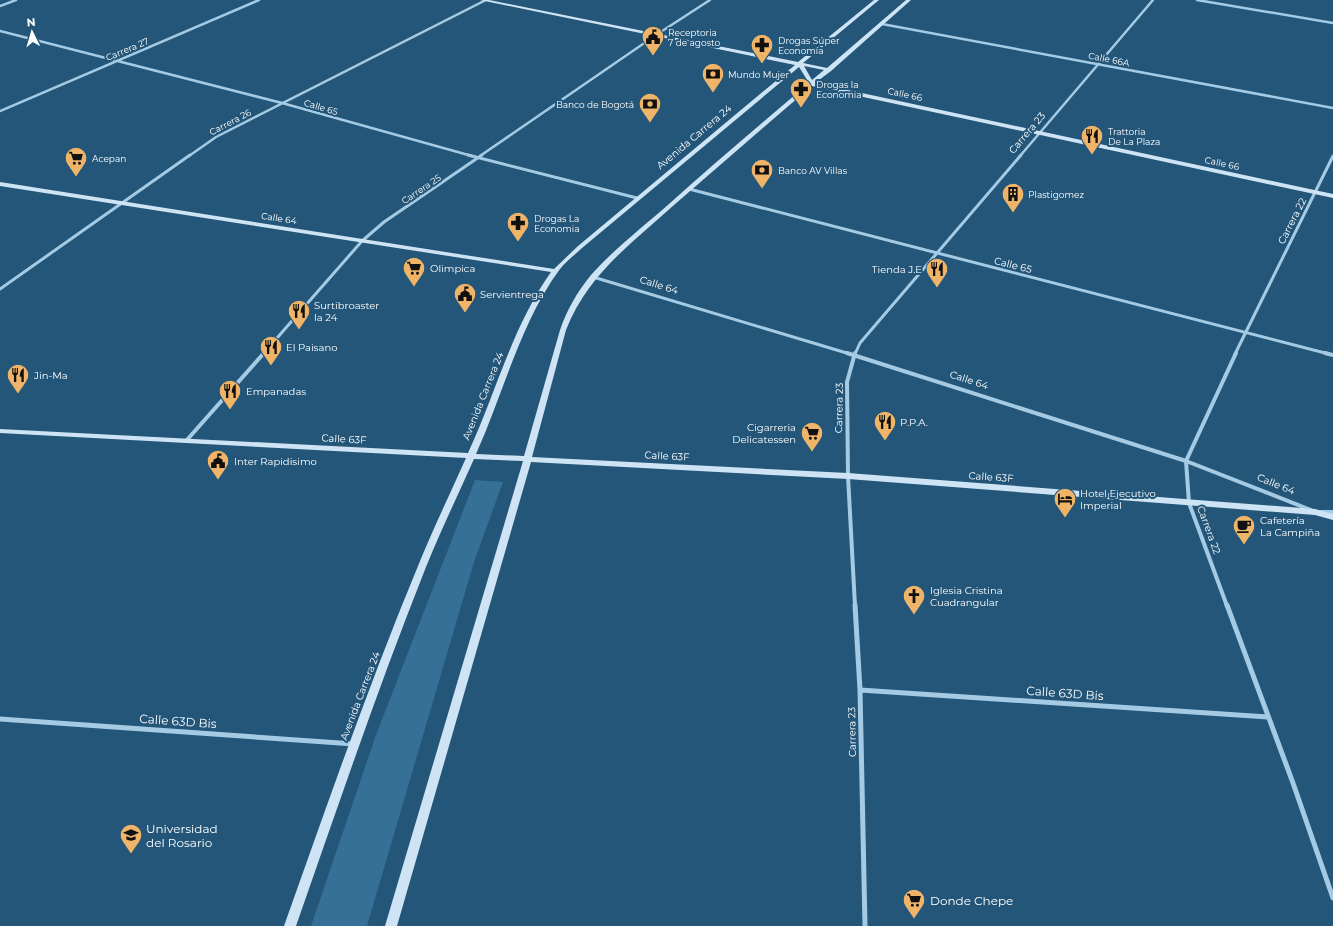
<svg xmlns="http://www.w3.org/2000/svg" width="1333" height="926" font-family="Montserrat,sans-serif">
<style>
.green{fill:#367097}
.lines{fill:none;stroke-linecap:round;stroke-linejoin:round}
.street-far3{stroke:#a5cbe4;stroke-width:2.5}
.street-far2{stroke:#a5cbe4;stroke-width:3}
.street-far1{stroke:#a5cbe4;stroke-width:4}
.street{stroke:#a5cbe4;stroke-width:5}
.secondary{fill:#cee4f4;fill-rule:evenodd}
.labels{text-anchor:middle;dominant-baseline:central;stroke-width:4;stroke-linejoin:round;paint-order:stroke}
.far-poi-label{font-size:9px;fill:#fff;stroke:#235679;text-anchor:start}
.far-street-label{font-size:9px;fill:#fff;stroke:#235679}
.street-label{font-size:10px;fill:#fff;stroke:#235679}
.poi-label{font-size:10px;fill:#fff;stroke:#235679;text-anchor:start}
.near-street-label{font-size:12px;fill:#fff;stroke:#235679}
.near-poi-label{font-size:12px;fill:#fff;stroke:#235679;text-anchor:start}
</style>
<rect width="100%" height="100%" fill="#235679"/>
<path class="green" d="M 475,480 L 503,482 L 474,562 L 367,926 L 311,926 L 376,735 Z"/>
<g class="lines">
<path class="street-far3" d="M 1197,0 L 1333,23
M 0,6 L 16,0
M 882,24 L 1333,108
M 0,31 L 282,103 L 472,156
M 0,111 L 259,0
M 189,156 L 216,137 L 486,0
M 480,156 L 656,35 L 710,0
M 1020,156 L 1153,0"/>
<path class="street-far2" d="M 468,155 L 637,198
M 689,189 L 1329,354
M 593,277 L 850,354
M 0,289 L 190,155
M 263,354 L 362,241 L 384,222 L 482,155
M 855,354 L 860,343 L 1021,155
M 1235,354 L 1333,156"/>
<path class="street-far1" d="M 847,353 L 1186,461 L 1311,510
M 855,353 L 847,382 L 848,476 L 855,606
M 1325,353 L 1333,355
M 186,441 L 264,353
M 1321,512 L 1333,512
M 1227,606 L 1189,503 L 1186,461 L 1236,353"/>
<path class="street" d="M 855,605 L 860,690 L 865,926
M 1227,605 L 1293,783 L 1333,898
M 860,690 L 1268,717
M 0,719 L 354,744"/>
<path class="secondary" d="M 480,0 L 489,0 L 798,62 L 874,0 L 879,0 L 803,63 L 827,68 L 906,0 L 911,0 L 831,71 L 815,83 L 1333,194 L 1333,198 L 812,86 C 766,125 720,165 674,205 C 631,244 588,274 566,330 L 532,457 L 848,473 L 1315,509 L 1333,514 L 1333,520 L 1315,515 L 848,479 L 531,462 L 397,926 L 385,926 L 523,461 L 474,459 C 458,495 441,530 426,567 C 379,685 338,806 296,926 L 284,926 C 327,805 369,684 418,566 C 433,529 450,494 466,458 L 0,433 L 0,429 L 468,453 C 496,393 512,327 551,272 L 0,186 L 0,182 L 554,269 L 578,246 L 795,65 ZM 804,66 L 824,70 L 812,80 ZM 799,67 L 809,83 C 762,123 715,163 669,204 C 644,226 613,250 591,275 C 577,292 567,310 560,330 L 524,456 L 476,454 C 504,392 520,323 560,269 C 566,261 575,255 582,248 Z"/>
</g>
<defs>
<g id="civic-pin" transform="scale(1.15)"><path d="M0 17L-7.5 6A9.5 9.5 0 1 1 7.5 6Z" fill="#efb468" stroke="#235679"/><path d="M-.6-6.5H3V-4.5H.6V-3L4-1V1h2V6H-6V1h2V-1L-.6-3ZM-1.2 2.5V6h2.4V2.5Z" fill="#111"/></g>
<g id="pharmacy-pin" transform="scale(1.15)"><path d="M0 17L-7.5 6A9.5 9.5 0 1 1 7.5 6Z" fill="#efb468" stroke="#235679"/><path d="M-2-6h4v4h4v4h-4v4h-4v-4h-4v-4h4Z" fill="#111"/></g>
<g id="bank-pin" transform="scale(1.15)"><path d="M0 17L-7.5 6A9.5 9.5 0 1 1 7.5 6Z" fill="#efb468" stroke="#235679"/><path d="M-6-4H6V4H-6ZM0-2.3a2.3 2.3 0 1 0 0 4.6a2.3 2.3 0 1 0 0-4.6Z" fill="#111"/></g>
<g id="restaurant-pin" transform="scale(1.15)"><path d="M0 17L-7.5 6A9.5 9.5 0 1 1 7.5 6Z" fill="#efb468" stroke="#235679"/><path d="M-5-6h1v4h1v-4h1v4h1v-4h1v5L-1.5 .5V6h-2V.5L-5-1ZM5-6V6H3V1.5H1.5Q1.5-4 5-6Z" fill="#111"/></g>
<g id="supermarket-pin" transform="scale(1.15)"><path d="M0 17L-7.5 6A9.5 9.5 0 1 1 7.5 6Z" fill="#efb468" stroke="#235679"/><path d="M-6-5.5h2.5l.6 2H6L4.5 2H-2.5L-4.4-4H-6ZM-1.5 3.2a1.3 1.3 0 1 0 .1 0ZM3 3.2a1.3 1.3 0 1 0 .1 0Z" fill="#111"/></g>
<g id="building-pin" transform="scale(1.15)"><path d="M0 17L-7.5 6A9.5 9.5 0 1 1 7.5 6Z" fill="#efb468" stroke="#235679"/><path d="M-4-6H4V6H1V3H-1V6H-4ZM-2.5-4.3h1.7v1.8h-1.7ZM.8-4.3h1.7v1.8H.8ZM-2.5-1h1.7V.8h-1.7ZM.8-1h1.7V.8H.8Z" fill="#111"/></g>
<g id="hotel-pin" transform="scale(1.15)"><path d="M0 17L-7.5 6A9.5 9.5 0 1 1 7.5 6Z" fill="#efb468" stroke="#235679"/><path d="M-6-4.5h1.5V1H6V5H4.5V3h-9V5H-6ZM-4 0a1.8 1.8 0 1 1 3.6 0ZM.5 0V-2.5h3Q6-2.5 6 0Z" fill="#111"/></g>
<g id="cafe-pin" transform="scale(1.15)"><path d="M0 17L-7.5 6A9.5 9.5 0 1 1 7.5 6Z" fill="#efb468" stroke="#235679"/><path d="M-5.5-4.5H6V0H3Q3 3.5 0 3.5H-2.5Q-5.5 3.5-5.5 0ZM3-3.2v2h1.7v-2ZM-6 4.5H4V6H-6Z" fill="#111"/></g>
<g id="church-pin" transform="scale(1.15)"><path d="M0 17L-7.5 6A9.5 9.5 0 1 1 7.5 6Z" fill="#efb468" stroke="#235679"/><path d="M-1.2-6h2.4v3.5h3.3v2.4h-3.3V6h-2.4V-.1h-3.3v-2.4h3.3Z" fill="#111"/></g>
<g id="university-pin" transform="scale(1.15)"><path d="M0 17L-7.5 6A9.5 9.5 0 1 1 7.5 6Z" fill="#efb468" stroke="#235679"/><path d="M0-5L7-2L0 1L-7-2ZM-4 1L0 2.5L4 1V4Q0 6-4 4Z" fill="#111"/></g>
</defs>
<g fill-rule="evenodd">
<use href="#civic-pin" x="653" y="37"/>
<use href="#pharmacy-pin" x="762" y="45"/>
<use href="#bank-pin" x="713" y="74"/>
<use href="#pharmacy-pin" x="801" y="89"/>
<use href="#bank-pin" x="650" y="104"/>
<use href="#restaurant-pin" x="1092" y="136"/>
<use href="#supermarket-pin" x="76" y="158"/>
<use href="#bank-pin" x="762" y="170"/>
<use href="#building-pin" x="1013" y="194"/>
<use href="#pharmacy-pin" x="518" y="223"/>
<use href="#supermarket-pin" x="414" y="268"/>
<use href="#restaurant-pin" x="937" y="269"/>
<use href="#civic-pin" x="465" y="294"/>
<use href="#restaurant-pin" x="299" y="311"/>
<use href="#restaurant-pin" x="271" y="347"/>
<use href="#restaurant-pin" x="18" y="375"/>
<use href="#restaurant-pin" x="230" y="391"/>
<use href="#restaurant-pin" x="885" y="422"/>
<use href="#supermarket-pin" x="812" y="433"/>
<use href="#civic-pin" x="218" y="461"/>
<use href="#hotel-pin" x="1065" y="499"/>
<use href="#cafe-pin" x="1244" y="526"/>
<use href="#church-pin" x="914" y="596"/>
<use href="#university-pin" x="131" y="835"/>
<use href="#supermarket-pin" x="914" y="900"/>
</g>
<g class="labels">
<g class="far-poi-label">
<text x="668" y="32">Receptoria<tspan x="668" dy="10">7 de agosto</tspan></text>
<text x="778" y="40">Drogas Súper<tspan x="778" dy="10">Economía</tspan></text>
<text x="728" y="74">Mundo Mujer</text>
<text x="816" y="84">Drogas la<tspan x="816" dy="10">Economia</tspan></text>
<text x="634" y="104" text-anchor="end">Banco de Bogotá</text>
<text x="1108" y="131">Trattoria<tspan x="1108" dy="10">De La Plaza</tspan></text>
<text x="92" y="158">Acepan</text>
<text x="778" y="170">Banco AV Villas</text>
<text x="1028" y="194">Plastigomez</text>
<text x="534" y="218">Drogas La<tspan x="534" dy="10">Economia</tspan></text>
</g>
<g class="far-street-label">
<text transform="translate(127 49) rotate(-23)">Carrera 27</text>
<text transform="translate(1109 59) rotate(11)">Calle 66A</text>
<text transform="translate(905 94) rotate(12)">Calle 66</text>
<text transform="translate(321 107) rotate(16)">Calle 65</text>
<text transform="translate(230 122) rotate(-28)">Carrera 26</text>
<text transform="translate(1222 163) rotate(12)">Calle 66</text>
<text transform="translate(421 189) rotate(-34)">Carrera 25</text>
<text transform="translate(279 218) rotate(9)">Calle 64</text>
</g>
<g class="street-label">
<text transform="translate(1027 133) rotate(-50)">Carrera 23</text>
<text transform="translate(694 137) rotate(-40)">Avenida Carrera 24</text>
<text transform="translate(1292 221) rotate(-63)">Carrera 22</text>
<text transform="translate(1013 265) rotate(14)">Calle 65</text>
<text transform="translate(659 285) rotate(17)">Calle 64</text>
<text transform="translate(969 380) rotate(18)">Calle 64</text>
<text transform="translate(483 396) rotate(-68)">Avenida Carrera 24</text>
<text transform="translate(839 408) rotate(-89)">Carrera 23</text>
<text transform="translate(344 439) rotate(3)">Calle 63F</text>
<text transform="translate(667 456) rotate(3)">Calle 63F</text>
<text transform="translate(991 477) rotate(4)">Calle 63F</text>
<text transform="translate(1276 484) rotate(22)">Calle 64</text>
<text transform="translate(1209 530) rotate(70)">Carrera 22</text>
<text transform="translate(360 696) rotate(-69)">Avenida Carrera 24</text>
<text transform="translate(852 732) rotate(-91)">Carrera 23</text>
</g>
<g class="poi-label">
<text x="430" y="268">Olimpica</text>
<text x="922" y="269" text-anchor="end">Tienda J.E</text>
<text x="480" y="294">Servientrega</text>
<text x="314" y="305">Surtibroaster<tspan x="314" dy="12">la 24</tspan></text>
<text x="286" y="347">El Paisano</text>
<text x="34" y="375">Jin-Ma</text>
<text x="246" y="391">Empanadas</text>
<text x="900" y="422">P.P.A.</text>
<text x="796" y="427" text-anchor="end">Cigarreria<tspan x="796" dy="12">Delicatessen</tspan></text>
<text x="234" y="461">Inter Rapidisimo</text>
<text x="1080" y="493">Hotel Ejecutivo<tspan x="1080" dy="12">Imperial</tspan></text>
<text x="1260" y="520">Cafetería<tspan x="1260" dy="12">La Campiña</tspan></text>
<text x="930" y="590">Iglesia Cristina<tspan x="930" dy="12">Cuadrangular</tspan></text>
</g>
<g class="near-street-label">
<text transform="translate(1065 693) rotate(4)">Calle 63D Bis</text>
<text transform="translate(178 721) rotate(4)">Calle 63D Bis</text>
</g>
<g class="near-poi-label">
<text x="146" y="828">Universidad<tspan x="146" dy="14">del Rosario</tspan></text>
<text x="930" y="900">Donde Chepe</text>
</g>
</g>
<g transform="translate(32 32) rotate(355)" stroke="#235679" stroke-width="3" paint-order="stroke">
<path d="M0-3L7 15L0 10L-7 15Z" fill="#ffffff"/>
<text y="-6" font-size="11" font-weight="bold" text-anchor="middle" fill="#ffffff">N</text>
</g>
</svg>
